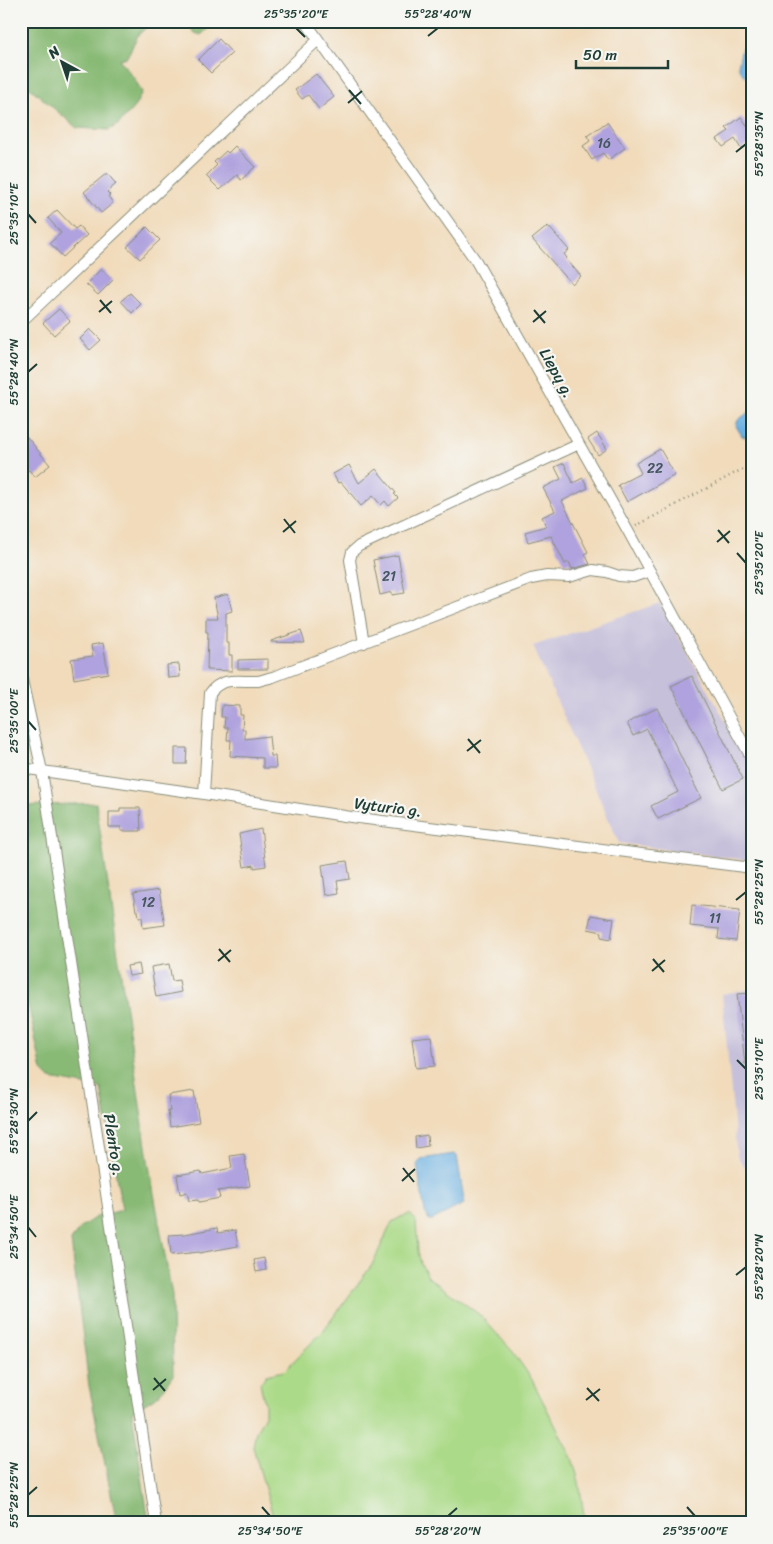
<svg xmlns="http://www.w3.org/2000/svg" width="773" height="1544" font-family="Sriracha,sans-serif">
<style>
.industrial{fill:#c6c0da}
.green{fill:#abda88;stroke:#658c5e}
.forest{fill:#88ba74;stroke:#547c54}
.water{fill:#6cb1e2;stroke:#46778b}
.building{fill:#afa2de}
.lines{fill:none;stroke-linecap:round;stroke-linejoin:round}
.street-casing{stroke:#888c78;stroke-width:12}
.path{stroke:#888c78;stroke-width:2.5;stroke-dasharray:1 4;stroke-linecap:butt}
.street{stroke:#fff;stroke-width:10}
.ticks{fill:none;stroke:#1f3d34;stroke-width:2}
.labels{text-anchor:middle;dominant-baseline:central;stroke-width:4.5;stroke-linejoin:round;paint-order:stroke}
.number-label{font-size:14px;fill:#43565e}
.street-label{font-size:16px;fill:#1f3d34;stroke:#f6f6f2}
.neatline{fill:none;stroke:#1f3d34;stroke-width:2}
.ticks-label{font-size:12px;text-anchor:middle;fill:#1f3d34}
</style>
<rect width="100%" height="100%" fill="#f6f6f2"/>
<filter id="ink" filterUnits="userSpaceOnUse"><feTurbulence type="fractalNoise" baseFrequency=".02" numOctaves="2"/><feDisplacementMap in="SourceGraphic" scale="10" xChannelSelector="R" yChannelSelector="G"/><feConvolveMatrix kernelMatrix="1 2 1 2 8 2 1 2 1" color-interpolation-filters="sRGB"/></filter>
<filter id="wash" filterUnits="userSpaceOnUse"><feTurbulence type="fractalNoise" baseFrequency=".0096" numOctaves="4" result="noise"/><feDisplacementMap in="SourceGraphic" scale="20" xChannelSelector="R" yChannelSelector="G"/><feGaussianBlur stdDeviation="1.12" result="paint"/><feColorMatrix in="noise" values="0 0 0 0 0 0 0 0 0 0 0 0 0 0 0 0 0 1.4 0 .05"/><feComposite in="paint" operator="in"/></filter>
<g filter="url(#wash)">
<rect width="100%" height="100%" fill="#f1dbbb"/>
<path class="industrial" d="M 660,603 L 752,769 L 752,861 L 619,843 L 533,646 Z
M 752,989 L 752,1177 L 737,1156 L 722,994 Z"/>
<path class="green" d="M 410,1214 L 416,1221 L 418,1251 L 421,1264 L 428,1277 L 480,1315 L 513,1352 L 531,1378 L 572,1458 L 579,1482 L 585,1523 L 275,1523 L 253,1447 L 256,1431 L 265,1415 L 265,1404 L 260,1384 L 266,1375 L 284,1371 L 323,1331 L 372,1265 L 392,1222 L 401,1217 Z"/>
<path class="forest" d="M 21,21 L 153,21 L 138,35 L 127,57 L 119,59 L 134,78 L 142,92 L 135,106 L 119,124 L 109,130 L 77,128 L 29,87 L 25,78 L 28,46 L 24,45 L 21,50 Z
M 184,21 L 216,21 L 201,35 L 195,33 Z
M 96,803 L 148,1160 L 172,1295 L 173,1375 L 159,1395 L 132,1412 L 149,1523 L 117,1523 L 89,1386 L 71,1241 L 81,1227 L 96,1217 L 122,1210 L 101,1088 L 50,1079 L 42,1071 L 21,970 L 21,806 Z"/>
<path class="water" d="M 750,40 L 752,40 L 752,80 C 744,78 741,72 738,66 L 742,47 Z
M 752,410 L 752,437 L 748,438 L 742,436 L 736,426 L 738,420 Z
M 454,1154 L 457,1156 L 464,1200 L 464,1204 L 432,1220 L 429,1220 L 425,1212 L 417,1165 L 421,1159 Z"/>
<g id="blocks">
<path class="building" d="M 219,39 L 232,53 L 211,73 L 198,60 Z
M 316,74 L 334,97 L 319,109 L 308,95 L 302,99 L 295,90 Z
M 741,117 L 752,132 L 752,142 L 741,149 L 735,139 L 723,147 L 717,139 L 729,131 L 726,128 Z
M 607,122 L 625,148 L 608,160 L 603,153 L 592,160 L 583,146 L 590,141 L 587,136 Z
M 235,146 L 255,167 L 241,180 L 237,175 L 220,190 L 206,176 L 217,165 L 214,162 L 226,151 L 228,153 Z
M 107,173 L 116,184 L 107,192 L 110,195 L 108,196 L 113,203 L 101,213 L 84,192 Z
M 57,210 L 75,229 L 79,226 L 87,235 L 63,257 L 50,243 L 61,233 L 48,218 Z
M 548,226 L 569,250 L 564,254 L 567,258 L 566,259 L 581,276 L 572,284 L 532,239 Z
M 147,227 L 160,240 L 140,259 L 127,247 Z
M 101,269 L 113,280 L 98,295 L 86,284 Z
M 130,293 L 141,304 L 132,313 L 121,301 Z
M 59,309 L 70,321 L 54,335 L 43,323 Z
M 90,329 L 101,340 L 90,350 L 80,339 Z
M 597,433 L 607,449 L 598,455 L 588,439 Z
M 27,437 L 50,465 L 35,477 L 29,470 L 21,476 L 21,442 Z
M 660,449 L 675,475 L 627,502 L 618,485 L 641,473 L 636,463 Z
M 564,463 L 573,483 L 583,478 L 588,488 L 562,501 L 588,552 L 585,554 L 590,564 L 572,569 L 569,562 L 565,564 L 551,536 L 528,542 L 525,532 L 546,526 L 542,517 L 555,511 L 543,488 L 561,479 L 555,467 Z
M 349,465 L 359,483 L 376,469 L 396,493 L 394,494 L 398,498 L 389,506 L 385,501 L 381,505 L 373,496 L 361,506 L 341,482 L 338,483 L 333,474 Z
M 398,555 L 405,593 L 392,595 L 392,592 L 380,595 L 373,560 Z
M 228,594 L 232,611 L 226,613 L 226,643 L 229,643 L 229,655 L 232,655 L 232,671 L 207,670 L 208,632 L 206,632 L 206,618 L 218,618 L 214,598 Z
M 301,631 L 305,643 L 271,642 L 271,641 Z
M 103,643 L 108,673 L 74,679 L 71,659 L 93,656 L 91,645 Z
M 268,659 L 268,669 L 238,669 L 238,660 Z
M 179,664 L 180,677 L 168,678 L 167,665 Z
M 692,676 L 743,779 L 723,789 L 671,686 Z
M 222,705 L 240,706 L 240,715 L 243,715 L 242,729 L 245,729 L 245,739 L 269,736 L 271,756 L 275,756 L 276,768 L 263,768 L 263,758 L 230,756 L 231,740 L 227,740 L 228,728 L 224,728 L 225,717 L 221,717 Z
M 657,708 L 701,798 L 658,819 L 651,806 L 678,792 L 647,729 L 633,736 L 627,723 Z
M 175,748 L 187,748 L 186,764 L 175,764 Z
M 120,808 L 140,808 L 141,831 L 121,831 L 121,827 L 109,827 L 109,812 L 120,812 Z
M 261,829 L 266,866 L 254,868 L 254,865 L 244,867 L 239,834 Z
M 347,861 L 350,879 L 337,881 L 339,893 L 326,895 L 322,865 Z
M 159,890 L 165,925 L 143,928 L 142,917 L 139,917 L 138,911 L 136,911 L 133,894 Z
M 692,905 L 740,910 L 736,941 L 718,939 L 719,929 L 690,926 Z
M 591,915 L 614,919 L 611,939 L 601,937 L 602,932 L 588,929 Z
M 139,964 L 141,974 L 129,976 L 127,966 Z
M 169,964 L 172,981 L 179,980 L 181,992 L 156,997 L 151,967 Z
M 752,993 L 752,1063 L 745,1064 L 737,994 Z
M 431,1036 L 435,1066 L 416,1068 L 412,1038 Z
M 194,1091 L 199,1122 L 170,1127 L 168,1111 L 170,1111 L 168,1095 Z
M 427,1135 L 428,1146 L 416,1148 L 415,1137 Z
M 244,1154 L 250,1186 L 218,1191 L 220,1198 L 199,1202 L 198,1200 L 189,1201 L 187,1192 L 180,1194 L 177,1175 L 201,1171 L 202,1174 L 232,1168 L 230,1156 Z
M 217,1228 L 218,1233 L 235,1230 L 238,1246 L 199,1253 L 199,1252 L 171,1255 L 169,1235 L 185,1234 Z
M 264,1258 L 266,1270 L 256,1272 L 254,1260 Z"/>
</g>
</g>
<g filter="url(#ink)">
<use href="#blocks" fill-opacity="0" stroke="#888c78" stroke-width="1"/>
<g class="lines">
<g class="street-casing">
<path id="street" d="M 305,21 L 476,261 L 628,531 L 752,759
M 21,322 L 318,40
M 364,643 L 350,560 L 352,552 L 359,546 L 579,444
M 21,675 L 42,771 L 156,1523
M 21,768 L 204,794 L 351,817 L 752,868
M 204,794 L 210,693 C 222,676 239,682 258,681 C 263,680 268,678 273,677 L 531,579 L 547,576 L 569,577 L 593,570 L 607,572 L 619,576 L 633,577 L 650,571"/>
</g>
<path class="path" d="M 636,526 L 752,464"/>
<use href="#street" class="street"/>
</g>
</g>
<path class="ticks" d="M 296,28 L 305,37M 428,36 L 438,28M 349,90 L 361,104M 348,103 L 362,91M 736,152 L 746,144M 28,214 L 36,223M 100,300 L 111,313M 534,310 L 545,323M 99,312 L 112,301M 533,322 L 546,311M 28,372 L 37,364M 284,519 L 295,533M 718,530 L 729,543M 283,532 L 296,521M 717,542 L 730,531M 737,553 L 746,563M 28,721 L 36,730M 468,739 L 480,753M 467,751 L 481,740M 736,900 L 746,892M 219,949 L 230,962M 653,959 L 664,972M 218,961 L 231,950M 652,971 L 665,960M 737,1060 L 746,1069M 28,1121 L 37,1112M 403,1168 L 414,1182M 402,1181 L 415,1169M 28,1227 L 36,1237M 736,1275 L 746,1267M 154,1378 L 165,1391M 587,1388 L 599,1401M 153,1390 L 166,1379M 586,1400 L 600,1389M 28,1495 L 37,1487M 262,1507 L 270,1516M 687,1507 L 695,1516M 448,1516 L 457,1508"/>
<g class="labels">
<g class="number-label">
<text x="604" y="143">16</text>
<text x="655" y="468">22</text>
<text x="389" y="576">21</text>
<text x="148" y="902">12</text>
<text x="715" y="918">11</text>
</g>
<g class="street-label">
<text transform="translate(557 373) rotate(61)">Liepų g.</text>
<text transform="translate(388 807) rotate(7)">Vyturio g.</text>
<text transform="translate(114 1145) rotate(81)">Plento g.</text>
</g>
</g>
<rect width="773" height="1544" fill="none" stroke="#f6f6f2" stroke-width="55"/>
<g transform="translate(62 62) rotate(320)" stroke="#f6f6f2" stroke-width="4" paint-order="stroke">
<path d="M0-4L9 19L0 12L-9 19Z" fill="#1f3d34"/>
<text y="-8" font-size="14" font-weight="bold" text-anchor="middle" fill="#1f3d34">N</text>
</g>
<path d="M576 60v8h92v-8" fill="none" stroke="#1f3d34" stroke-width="2.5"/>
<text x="583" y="60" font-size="15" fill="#1f3d34" stroke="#f6f6f2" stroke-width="4" paint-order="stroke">50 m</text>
<rect x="28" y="28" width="718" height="1488" class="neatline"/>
<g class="ticks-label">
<text x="296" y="18">25°35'20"E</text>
<text x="438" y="18">55°28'40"N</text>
<text transform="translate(759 144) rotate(-90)" y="4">55°28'35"N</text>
<text transform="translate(14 214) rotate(-90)" y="4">25°35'10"E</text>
<text transform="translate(14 372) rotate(-90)" y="4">55°28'40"N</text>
<text transform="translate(759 563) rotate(-90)" y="4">25°35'20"E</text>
<text transform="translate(14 721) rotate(-90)" y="4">25°35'00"E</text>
<text transform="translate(759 892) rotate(-90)" y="4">55°28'25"N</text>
<text transform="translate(759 1069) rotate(-90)" y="4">25°35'10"E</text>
<text transform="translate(14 1121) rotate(-90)" y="4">55°28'30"N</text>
<text transform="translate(14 1227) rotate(-90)" y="4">25°34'50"E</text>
<text transform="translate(759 1267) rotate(-90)" y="4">55°28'20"N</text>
<text transform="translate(14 1495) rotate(-90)" y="4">55°28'25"N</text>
<text x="270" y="1535">25°34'50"E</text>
<text x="448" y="1535">55°28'20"N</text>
<text x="695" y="1535">25°35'00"E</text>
</g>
</svg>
